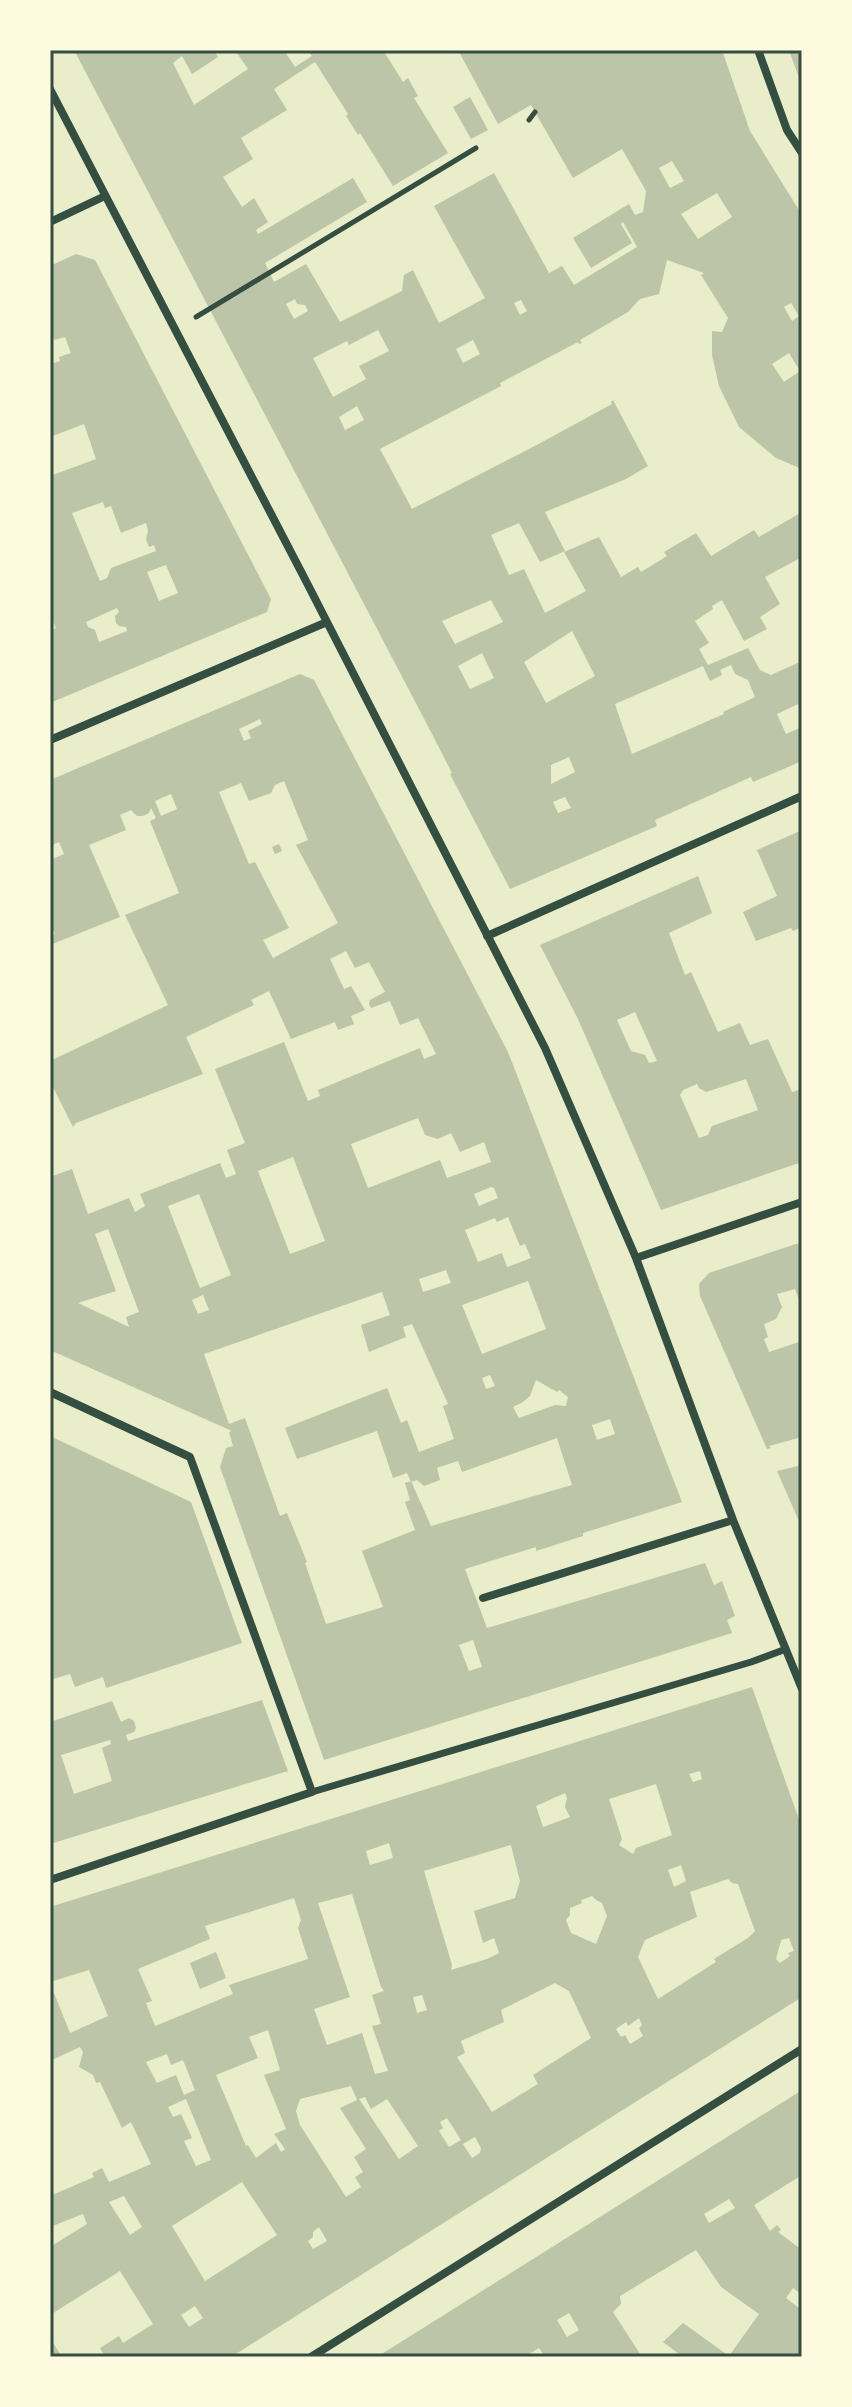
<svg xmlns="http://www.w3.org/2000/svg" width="852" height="2407" font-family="'Archivo Narrow',sans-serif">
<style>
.building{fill:#bcc5a7;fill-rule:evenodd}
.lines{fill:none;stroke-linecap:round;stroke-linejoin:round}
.path{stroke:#344e41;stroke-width:5}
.pedestrian{stroke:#344e41;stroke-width:7}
.minor{stroke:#344e41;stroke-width:8}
.neatline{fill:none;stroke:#344e41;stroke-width:3}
</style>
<rect width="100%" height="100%" fill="#e9edc9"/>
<path class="building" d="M 74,50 L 214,50 L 218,57 L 192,74 L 182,56 L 173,63 L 194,105 L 248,69 L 235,50 L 284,50 L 295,67 L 312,56 L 307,50 L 383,50 L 403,82 L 408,78 L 418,96 L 414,98 L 448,153 L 393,186 L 360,133 L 358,135 L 346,116 L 348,114 L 315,62 L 274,89 L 287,110 L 241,138 L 253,159 L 223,177 L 242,207 L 254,198 L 268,222 L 256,230 L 258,234 L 353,178 L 367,202 L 265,263 L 274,282 L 306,264 L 340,322 L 402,291 L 404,275 L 413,270 L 439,323 L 485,298 L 434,206 L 494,173 L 549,273 L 562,266 L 574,285 L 637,247 L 623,222 L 621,224 L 632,243 L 591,268 L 573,238 L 629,204 L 635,215 L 643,212 L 646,191 L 622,149 L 573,178 L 531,105 L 498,124 L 458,50 L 722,50 L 750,131 L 802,215 L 802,469 L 776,458 L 739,427 L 719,386 L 712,355 L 712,331 L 722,332 L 728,318 L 701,275 L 704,273 L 667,260 L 659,294 L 640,299 L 628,312 L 580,340 L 582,343 L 579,344 L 578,342 L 500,383 L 501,386 L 380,449 L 412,509 L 533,447 L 612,404 L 611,402 L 613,400 L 648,466 L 626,479 L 545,512 L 565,551 L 540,562 L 519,523 L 491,535 L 509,575 L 524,569 L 545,613 L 586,591 L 564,552 L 599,537 L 621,577 L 638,567 L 641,572 L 667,556 L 664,552 L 696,533 L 711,556 L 754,530 L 759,537 L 802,512 L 802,557 L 765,577 L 780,604 L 760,617 L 767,629 L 744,641 L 722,600 L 712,606 L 713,609 L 695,621 L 709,643 L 699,649 L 708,665 L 748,648 L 760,670 L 771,675 L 802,661 L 802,713 L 798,704 L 777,714 L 786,734 L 802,727 L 802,761 L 753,782 L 751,777 L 655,820 L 657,826 L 510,889 L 450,774 L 452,773 L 431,732 ZM 672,161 L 684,181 L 670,188 L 659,168 ZM 717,193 L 732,217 L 698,239 L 681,214 ZM 295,299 L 297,304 L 305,305 L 308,311 L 294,319 L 286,304 ZM 521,300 L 527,311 L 520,315 L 514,303 ZM 791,303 L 799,316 L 792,321 L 784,307 ZM 378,330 L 389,351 L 359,366 L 366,379 L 333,397 L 313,358 L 347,341 L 349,345 ZM 473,340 L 480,354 L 463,363 L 456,349 ZM 789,353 L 800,371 L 784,382 L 772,364 ZM 357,406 L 364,420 L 345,430 L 339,417 ZM 491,600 L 503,622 L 455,644 L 442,621 ZM 572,631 L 595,676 L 546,703 L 524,662 ZM 482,653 L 494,678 L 470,689 L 458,666 ZM 731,665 L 735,674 L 748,680 L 755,697 L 723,712 L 724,714 L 632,754 L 615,704 L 703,666 L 710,681 L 722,675 L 720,670 ZM 569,757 L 575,772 L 551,784 L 551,765 ZM 565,797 L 571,808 L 558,813 L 553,802 Z
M 789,50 L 802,50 L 802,86 Z
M 470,97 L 488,130 L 471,139 L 453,107 Z
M 76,254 L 95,260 L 271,599 L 267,612 L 50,703 L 50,631 L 56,628 L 50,616 L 50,476 L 96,459 L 84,424 L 50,437 L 50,364 L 60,361 L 59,357 L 71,353 L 65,337 L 54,340 L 50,329 L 50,266 ZM 103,502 L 105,508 L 111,506 L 121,533 L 146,523 L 148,531 L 146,539 L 149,547 L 154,545 L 156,551 L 111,568 L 107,578 L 100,581 L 72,513 ZM 166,565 L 178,593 L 159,601 L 147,572 ZM 117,608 L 119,612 L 115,616 L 116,623 L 119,626 L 126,627 L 127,631 L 99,642 L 95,630 L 88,627 L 86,622 Z
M 300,674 L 314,680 L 508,1052 L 682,1502 L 583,1533 L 583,1536 L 536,1551 L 536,1547 L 465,1569 L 487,1628 L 705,1563 L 714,1585 L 722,1581 L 735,1616 L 727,1620 L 732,1633 L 324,1760 L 220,1467 L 226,1448 L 233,1446 L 229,1432 L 232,1431 L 50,1350 L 50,1177 L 72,1169 L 88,1214 L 129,1198 L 135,1212 L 145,1206 L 140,1194 L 220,1163 L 226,1178 L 236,1174 L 227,1150 L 245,1143 L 215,1069 L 284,1042 L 308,1101 L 320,1096 L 318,1090 L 420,1048 L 424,1059 L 436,1054 L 418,1018 L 400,1025 L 390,1001 L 371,1008 L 369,1004 L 370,1000 L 385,992 L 369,962 L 355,968 L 346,951 L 330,959 L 344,989 L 351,986 L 365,1010 L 351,1016 L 354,1024 L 338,1030 L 335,1022 L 291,1039 L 269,991 L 251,1000 L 254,1005 L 186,1037 L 203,1074 L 76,1123 L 73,1127 L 50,1081 L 50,1061 L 168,1005 L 125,915 L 179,893 L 150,821 L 156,818 L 151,808 L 149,813 L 143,816 L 137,816 L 131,810 L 120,815 L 126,830 L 89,845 L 120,917 L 50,945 L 50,936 L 55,934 L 50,922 L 50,860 L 64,854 L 59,842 L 50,846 L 50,780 ZM 260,719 L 262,724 L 248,731 L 251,738 L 244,741 L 239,729 ZM 284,781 L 308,840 L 296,845 L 338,923 L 273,958 L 263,940 L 289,928 L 255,862 L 249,864 L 219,792 L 241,783 L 249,801 L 271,793 L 275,785 ZM 171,794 L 177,809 L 161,816 L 155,801 ZM 418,1118 L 425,1135 L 438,1139 L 451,1133 L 460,1152 L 484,1142 L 491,1162 L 447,1178 L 440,1160 L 368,1188 L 351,1144 ZM 293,1157 L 325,1241 L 290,1254 L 258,1171 ZM 491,1187 L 494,1188 L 498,1198 L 479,1206 L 474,1194 ZM 199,1194 L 231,1275 L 200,1288 L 168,1206 ZM 508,1217 L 520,1246 L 525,1244 L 531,1258 L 507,1267 L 502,1253 L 478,1262 L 465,1230 L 495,1218 L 497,1222 ZM 108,1229 L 139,1312 L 126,1317 L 129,1327 L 78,1303 L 116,1291 L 95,1234 ZM 446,1270 L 451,1283 L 423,1292 L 419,1279 ZM 528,1281 L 546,1329 L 482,1354 L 462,1305 ZM 382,1292 L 390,1315 L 361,1325 L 369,1352 L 406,1337 L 403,1327 L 412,1324 L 448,1404 L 443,1406 L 454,1439 L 419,1452 L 407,1420 L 401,1423 L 387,1388 L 285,1428 L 297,1459 L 377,1431 L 393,1478 L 407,1473 L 411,1482 L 417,1480 L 424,1486 L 440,1480 L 437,1468 L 458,1461 L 462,1472 L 557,1438 L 572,1485 L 431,1526 L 411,1481 L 405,1483 L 410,1500 L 405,1502 L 415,1530 L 362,1551 L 383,1607 L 326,1624 L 305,1563 L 307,1562 L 287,1513 L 280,1516 L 245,1418 L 229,1424 L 204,1354 ZM 203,1295 L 209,1310 L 198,1314 L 192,1300 ZM 490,1375 L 495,1386 L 486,1389 L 482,1378 ZM 536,1380 L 557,1392 L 559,1390 L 568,1397 L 566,1406 L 555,1405 L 519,1418 L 513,1407 L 523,1402 L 530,1396 ZM 610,1419 L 615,1434 L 597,1440 L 592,1425 ZM 473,1640 L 482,1667 L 469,1671 L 459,1645 Z
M 802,830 L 802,927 L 793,931 L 791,928 L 756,941 L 743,912 L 777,896 L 757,850 Z
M 279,844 L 282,851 L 275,854 L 272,847 Z
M 698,876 L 712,913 L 669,933 L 685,975 L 691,972 L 718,1032 L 740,1023 L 750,1045 L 768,1039 L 792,1092 L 802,1089 L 802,1162 L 661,1210 L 578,1019 L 540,945 ZM 635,1012 L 657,1061 L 649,1063 L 645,1055 L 631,1051 L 617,1020 ZM 746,1079 L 758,1110 L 712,1126 L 708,1135 L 699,1138 L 680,1095 L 683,1090 L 697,1084 L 699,1088 L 706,1092 Z
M 802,1242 L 802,1307 L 795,1289 L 777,1294 L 782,1307 L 776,1319 L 764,1324 L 768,1337 L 764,1339 L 769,1352 L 802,1341 L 802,1437 L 769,1446 L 771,1448 L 767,1449 L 700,1296 L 699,1284 L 709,1273 Z
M 50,1436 L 191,1502 L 242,1643 L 106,1688 L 103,1677 L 75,1687 L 70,1674 L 50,1680 Z
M 802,1465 L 802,1528 L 777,1471 Z
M 752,1687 L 802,1828 L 802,1997 L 231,2357 L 101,2357 L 104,2355 L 100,2348 L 119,2336 L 123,2343 L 153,2324 L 120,2271 L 50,2315 L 50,2247 L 87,2224 L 83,2214 L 50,2227 L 50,2196 L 94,2177 L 92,2173 L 102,2168 L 109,2182 L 151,2164 L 131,2122 L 122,2128 L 100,2082 L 96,2083 L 93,2075 L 79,2067 L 83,2052 L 80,2047 L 50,2061 L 50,1983 L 70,2033 L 108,2016 L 89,1970 L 50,1982 L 50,1907 ZM 700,1771 L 702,1779 L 693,1782 L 689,1774 ZM 656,1784 L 672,1835 L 636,1848 L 633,1854 L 619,1845 L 622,1839 L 609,1799 ZM 565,1793 L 567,1798 L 565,1807 L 570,1817 L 543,1827 L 536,1806 ZM 389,1843 L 393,1858 L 370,1865 L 366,1851 ZM 511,1845 L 520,1881 L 515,1898 L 474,1911 L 483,1943 L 494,1938 L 499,1953 L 487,1959 L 451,1970 L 452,1965 L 424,1871 ZM 681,1865 L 686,1881 L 674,1887 L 668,1870 ZM 728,1879 L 732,1883 L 738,1884 L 755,1931 L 748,1938 L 714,1959 L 716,1962 L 658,1999 L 638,1957 L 645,1940 L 697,1917 L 690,1892 ZM 352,1894 L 381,1987 L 384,1991 L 372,1995 L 381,2024 L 372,2026 L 388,2071 L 375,2074 L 362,2033 L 327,2045 L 314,2009 L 350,1997 L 318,1903 ZM 592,1896 L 596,1900 L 602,1903 L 607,1916 L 596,1944 L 571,1933 L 566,1920 L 570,1915 L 570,1908 L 582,1903 L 581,1900 ZM 294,1898 L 301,1920 L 298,1928 L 308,1959 L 229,1985 L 233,1994 L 155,2026 L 146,2003 L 152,2001 L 138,1969 L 210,1939 L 205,1926 ZM 789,1938 L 794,1951 L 788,1953 L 790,1956 L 780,1963 L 776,1959 L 781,1940 ZM 555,1983 L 569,1991 L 591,2038 L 533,2075 L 538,2084 L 492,2112 L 457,2057 L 465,2053 L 461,2041 L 504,2022 L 501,2010 ZM 422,1995 L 427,2010 L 417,2013 L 413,1997 ZM 639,2018 L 642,2025 L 639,2028 L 643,2036 L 630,2044 L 625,2035 L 621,2037 L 616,2029 L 626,2022 L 628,2026 ZM 268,2030 L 280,2070 L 264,2075 L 286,2129 L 274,2134 L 285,2149 L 281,2152 L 276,2143 L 256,2158 L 248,2145 L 246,2146 L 216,2075 L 258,2058 L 249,2037 ZM 167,2054 L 171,2065 L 183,2060 L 195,2090 L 184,2095 L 176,2075 L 157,2083 L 146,2062 ZM 351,2086 L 357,2100 L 340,2108 L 366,2149 L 354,2157 L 363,2172 L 355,2177 L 361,2187 L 346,2197 L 300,2125 L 296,2111 L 300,2099 ZM 365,2097 L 371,2109 L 387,2099 L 418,2146 L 399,2159 L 359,2099 ZM 186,2099 L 211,2160 L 196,2166 L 184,2141 L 192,2138 L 181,2114 L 173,2117 L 168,2107 ZM 447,2118 L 461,2140 L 449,2147 L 439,2131 L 443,2128 L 440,2122 ZM 475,2137 L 481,2148 L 480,2153 L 472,2158 L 463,2144 ZM 242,2182 L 277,2235 L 205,2281 L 172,2226 ZM 124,2196 L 142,2227 L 130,2235 L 109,2202 ZM 319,2227 L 327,2241 L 313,2249 L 308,2241 L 313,2237 L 313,2232 ZM 195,2306 L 203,2318 L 189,2327 L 181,2315 Z
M 262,1700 L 288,1771 L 50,1844 L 50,1722 L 112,1701 L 121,1722 L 129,1718 L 134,1721 L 136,1728 L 134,1732 L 126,1735 L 128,1741 ZM 110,1740 L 111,1744 L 102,1748 L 112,1781 L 74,1794 L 61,1755 Z
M 216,1952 L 226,1978 L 200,1989 L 190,1963 Z
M 802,2090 L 802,2175 L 754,2205 L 770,2231 L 777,2225 L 781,2230 L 778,2232 L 802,2250 L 802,2295 L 793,2288 L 786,2298 L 799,2308 L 802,2304 L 802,2357 L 683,2357 L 663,2342 L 683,2323 L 729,2356 L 759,2314 L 721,2287 L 696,2250 L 620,2296 L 621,2304 L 613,2312 L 642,2357 L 545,2357 L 539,2348 L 524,2357 L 377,2357 ZM 729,2199 L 735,2208 L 709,2223 L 704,2214 ZM 569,2313 L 579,2330 L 567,2337 L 557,2320 Z
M 50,2338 L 62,2357 L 50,2357 Z"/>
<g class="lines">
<path class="path" d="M 529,120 L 535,112
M 196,317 L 476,148"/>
<path class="pedestrian" d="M 312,1792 L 751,1662 L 786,1649"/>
<path class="minor" d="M 758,50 L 787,130 L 802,153
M 50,89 L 307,583 L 545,1048 L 636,1258 L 733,1520 L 802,1689
M 50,222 L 105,196
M 50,740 L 327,622
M 487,936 L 802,796
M 636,1258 L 802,1202
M 50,1392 L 190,1457 L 312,1792 L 50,1880
M 483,1598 L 733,1520
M 311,2357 L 802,2049"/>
</g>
<rect width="852" height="2407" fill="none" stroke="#fefae0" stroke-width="104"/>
<rect x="52" y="52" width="748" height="2303" class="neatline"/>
</svg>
